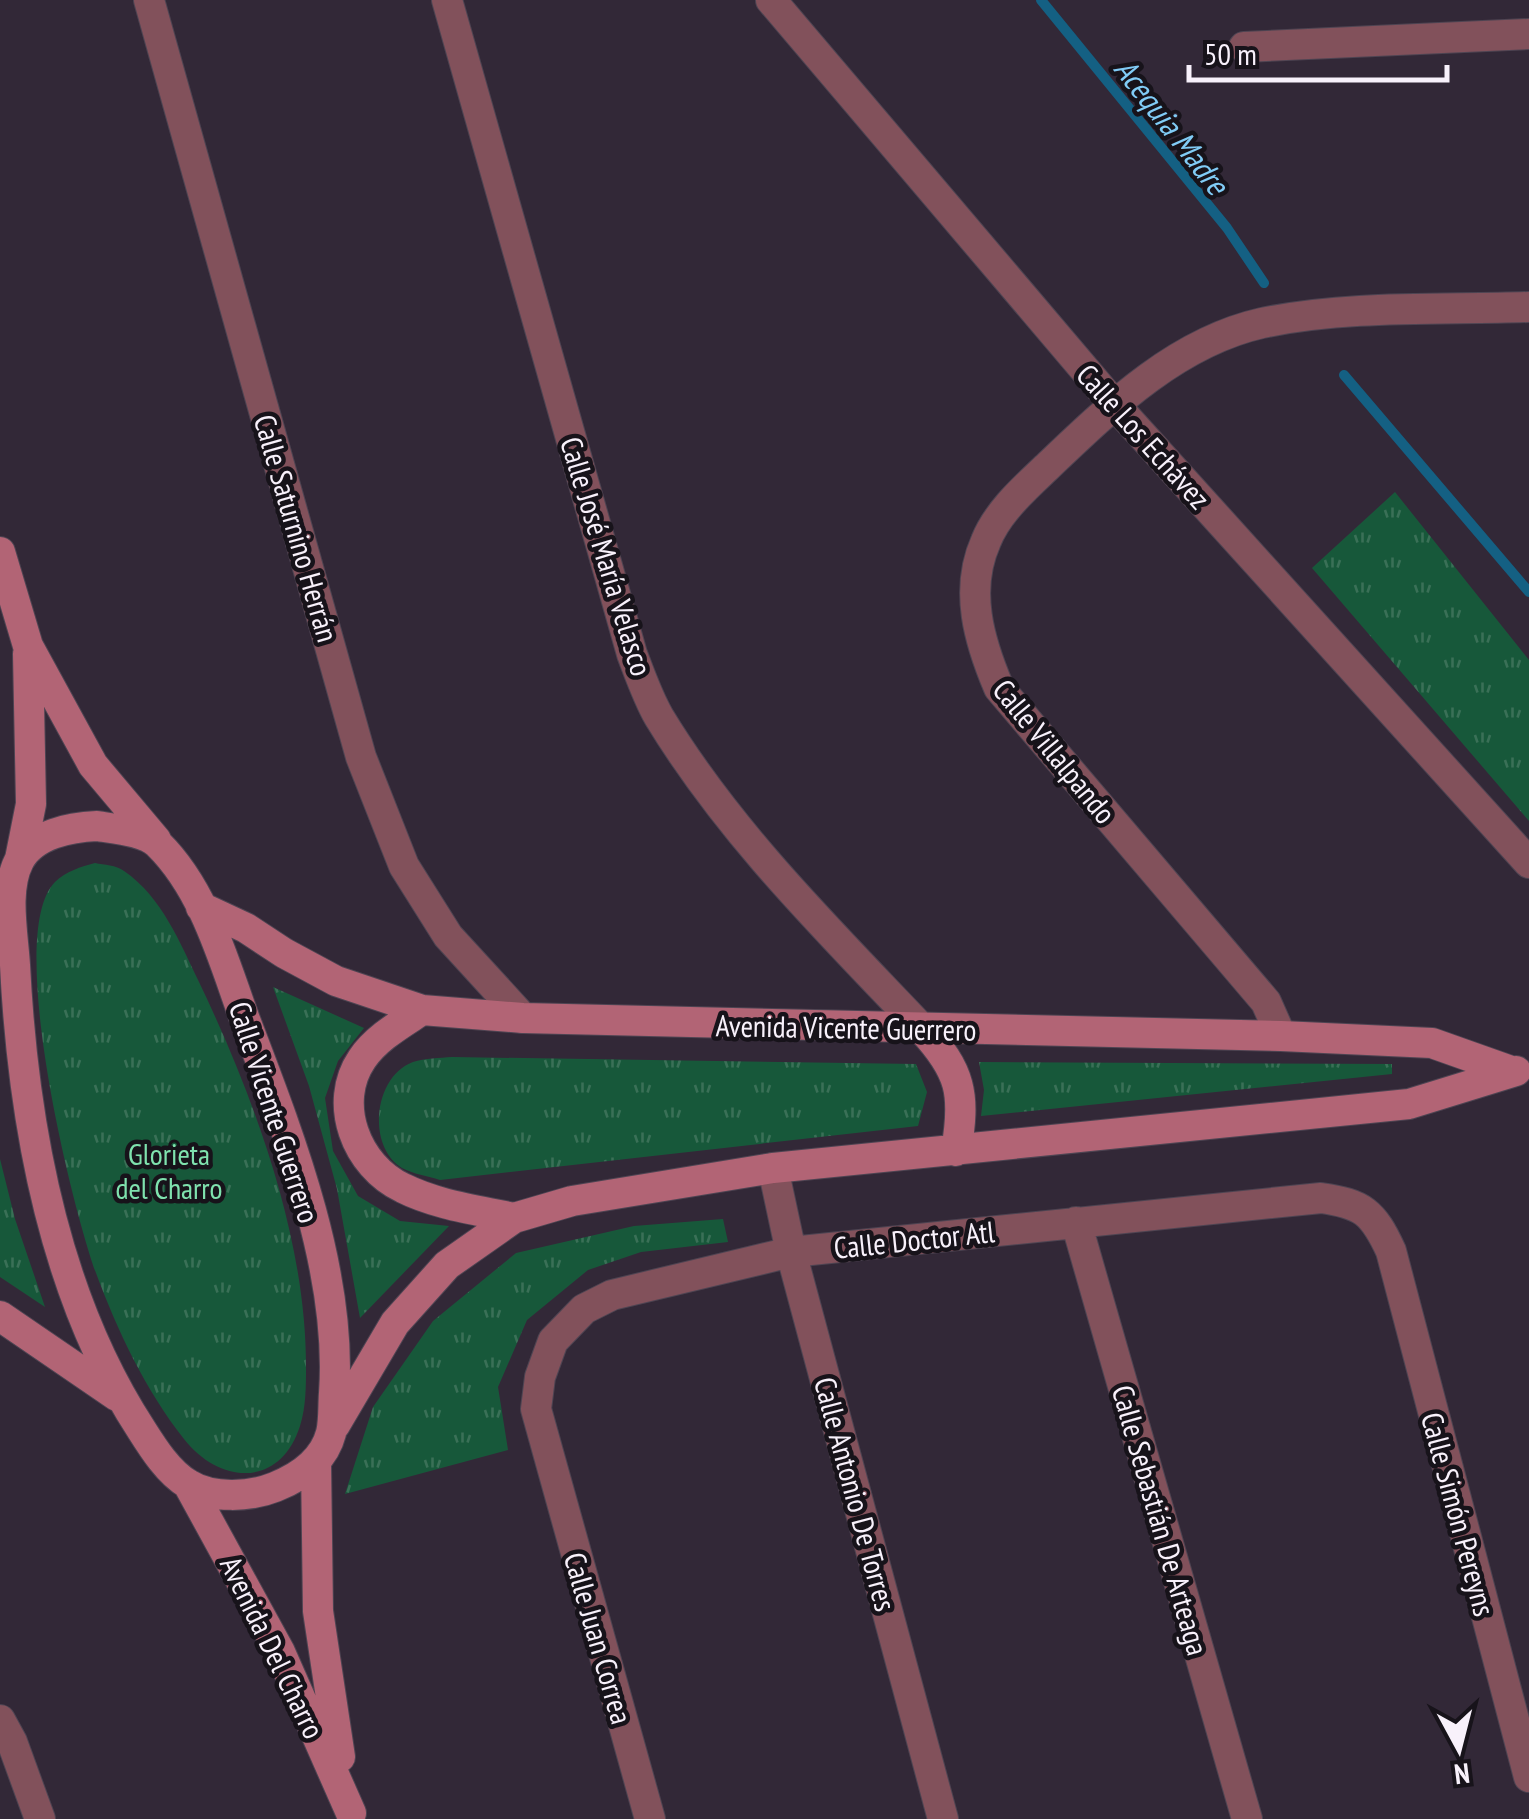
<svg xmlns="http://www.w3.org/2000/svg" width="1529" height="1819" font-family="'PT Sans Narrow',sans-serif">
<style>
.park{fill:url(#park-tufts)}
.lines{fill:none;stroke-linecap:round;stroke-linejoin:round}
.stream{stroke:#146083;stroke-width:10}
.street-casing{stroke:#4e4452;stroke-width:32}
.secondary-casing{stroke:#4e4452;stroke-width:32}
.street{stroke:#82515b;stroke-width:30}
.secondary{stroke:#b26475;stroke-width:30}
.labels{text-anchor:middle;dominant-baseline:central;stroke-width:9;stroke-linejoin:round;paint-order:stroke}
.street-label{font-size:30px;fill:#f8f1fb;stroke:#17131a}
.park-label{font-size:30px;fill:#7fe2ae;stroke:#17131a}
.water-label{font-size:32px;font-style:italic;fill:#81ccf6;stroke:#17131a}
</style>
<defs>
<pattern id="park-tufts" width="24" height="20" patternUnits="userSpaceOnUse" patternTransform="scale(2.5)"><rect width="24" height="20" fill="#17583a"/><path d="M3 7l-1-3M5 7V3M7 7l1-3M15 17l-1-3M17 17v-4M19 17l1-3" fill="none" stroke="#3a7057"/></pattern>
</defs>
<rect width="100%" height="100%" fill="#322837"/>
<path class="park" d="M 1395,492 L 1529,660 L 1529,821 L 1312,568 Z
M 95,863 C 104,865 116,865 124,871 C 162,897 180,943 199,982 C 254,1097 306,1237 306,1366 C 306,1386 306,1407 300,1426 C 280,1488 220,1485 184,1439 C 146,1391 117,1330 96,1273 C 72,1207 4,933 55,882 C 66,871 81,867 95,863 Z
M 273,987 L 364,1028 L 338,1061 L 325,1098 L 333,1151 L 358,1196 L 400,1221 L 449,1226 L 360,1318 L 337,1189 L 309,1086 Z
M 452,1057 L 916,1064 L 927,1092 L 918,1126 L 440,1180 C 428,1176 413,1174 402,1168 C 366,1146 374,1076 413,1062 C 425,1058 440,1058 452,1057 Z
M 979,1062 L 1392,1064 L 1392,1074 L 981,1116 L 984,1090 Z
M 0,1159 L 15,1219 L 45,1307 L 0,1277 Z
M 723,1219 L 728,1242 L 641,1252 L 588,1270 L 527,1320 L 498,1387 L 508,1450 L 345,1494 L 373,1407 L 433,1321 L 516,1253 L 634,1226 Z"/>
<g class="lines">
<path class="stream" d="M 1041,0 L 1227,228 L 1264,283
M 1344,375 L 1529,592"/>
<g class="street-casing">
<path id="street" d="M 149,0 L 361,757 L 404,866 L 448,936 L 523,1018
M 447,0 L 632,654 C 640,675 648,698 659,717 C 730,834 829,931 922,1029
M 771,0 L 1114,404 L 1529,863
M 1244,47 L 1529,34
M 1281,1036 L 1266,1002 L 999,688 C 979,641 964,590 986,541 C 998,511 1026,487 1049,465 C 1110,407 1177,342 1262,323 C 1348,305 1441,310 1529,307
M 773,1168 L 791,1252 L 943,1819
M 1076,1222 L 1247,1819
M 0,1720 L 12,1742 L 40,1819
M 650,1819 L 536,1409 L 540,1377 L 553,1341 L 584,1309 L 612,1295 L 791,1252 L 1321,1198 C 1363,1204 1373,1212 1391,1251 L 1529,1777"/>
</g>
<g class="secondary-casing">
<path id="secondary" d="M 0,552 L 28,646 L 93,765 L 156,840
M 97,826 C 115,829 145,831 158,844 C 204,889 223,959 244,1017 C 287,1130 343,1270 334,1393 C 333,1405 334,1421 331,1433 C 324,1460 300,1477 275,1487 C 250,1497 212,1499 188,1484 C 168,1472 153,1448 141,1429 C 53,1294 23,1123 15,965 C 13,933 4,890 19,861 C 33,834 71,827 97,826 Z
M 20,859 L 31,804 L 28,654
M 201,907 L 246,928 L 284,953 L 336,981 L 422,1010 L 523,1018 L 1281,1036 L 1432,1043 L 1511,1071
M 422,1010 C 401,1024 376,1038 362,1059 C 332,1103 356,1166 403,1188 C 437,1205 477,1210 514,1218
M 922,1029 C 961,1071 966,1094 956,1151
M 0,1316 L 117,1396
M 335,1425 L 395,1323 L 447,1265 L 514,1218 L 572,1201 L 773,1168 L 1409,1104 L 1516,1071
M 316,1462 L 318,1611 L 340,1757
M 188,1484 L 280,1652 L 351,1813"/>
</g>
<use href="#street" class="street"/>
<use href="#secondary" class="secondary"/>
</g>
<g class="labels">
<g class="street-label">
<text transform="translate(1144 436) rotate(48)">Calle Los Echávez</text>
<text transform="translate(297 528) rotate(74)">Calle Saturnino Herrán</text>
<text transform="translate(607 556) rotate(73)">Calle José María Velasco</text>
<text transform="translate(1055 751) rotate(51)">Calle Villalpando</text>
<text transform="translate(846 1027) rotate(1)">Avenida Vicente Guerrero</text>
<text transform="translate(275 1112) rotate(72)">Calle Vicente Guerrero</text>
<text transform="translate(914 1239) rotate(-6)">Calle Doctor Atl</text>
<text transform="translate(856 1494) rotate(75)">Calle Antonio De Torres</text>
<text transform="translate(1459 1514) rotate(75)">Calle Simón Pereyns</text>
<text transform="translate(1161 1520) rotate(74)">Calle Sebastián De Arteaga</text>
<text transform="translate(599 1638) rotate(74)">Calle Juan Correa</text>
<text transform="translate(273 1647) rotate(64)">Avenida Del Charro</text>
</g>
<g class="park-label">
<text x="169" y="1153">Glorieta<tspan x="169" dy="34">del Charro</tspan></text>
</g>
<g class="water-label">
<text transform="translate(1172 126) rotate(52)">Acequia Madre</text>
</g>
</g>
<g transform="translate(1459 1749) rotate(173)" stroke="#17131a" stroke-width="8" paint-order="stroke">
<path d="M0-8L18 38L0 25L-18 38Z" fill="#f8f1fb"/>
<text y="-15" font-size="28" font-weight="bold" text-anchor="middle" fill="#f8f1fb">N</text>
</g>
<path d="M1189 65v15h258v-15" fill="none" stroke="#f8f1fb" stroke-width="5"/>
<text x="1204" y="65" font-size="30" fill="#f8f1fb" stroke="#17131a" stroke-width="8" paint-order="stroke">50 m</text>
</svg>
